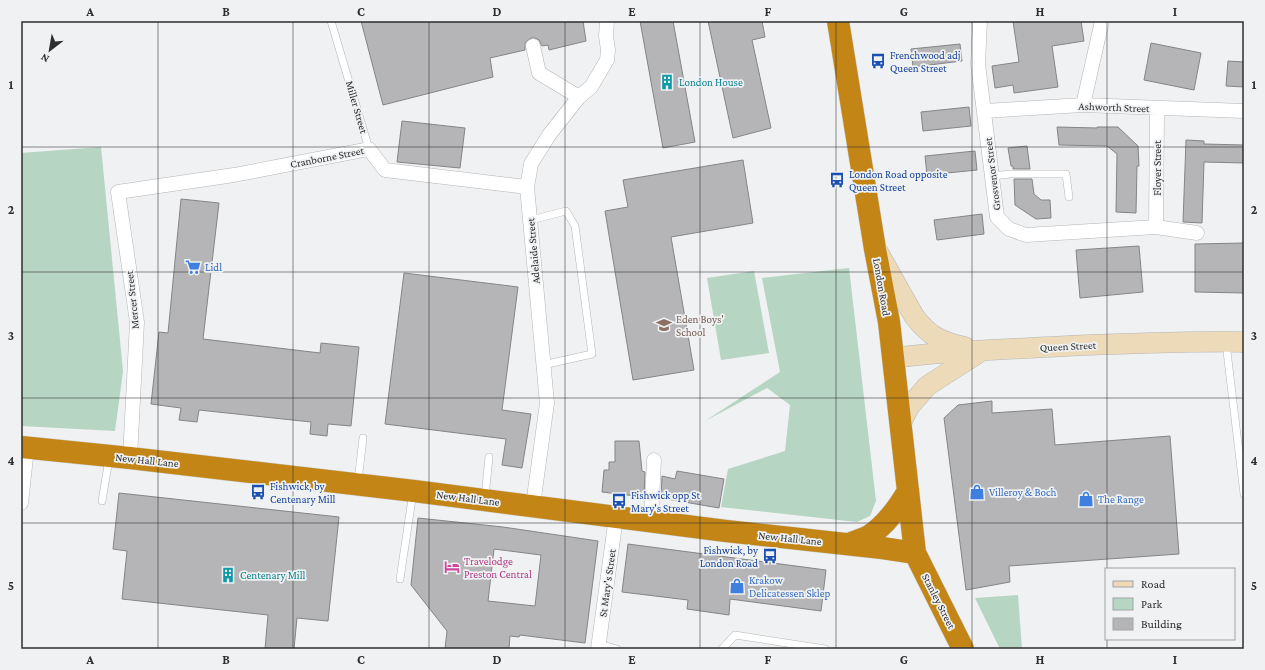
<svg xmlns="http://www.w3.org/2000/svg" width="1265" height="670" font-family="'Crimson Pro',serif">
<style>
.green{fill:#b7d5c3}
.building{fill:#b5b5b7;stroke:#848586;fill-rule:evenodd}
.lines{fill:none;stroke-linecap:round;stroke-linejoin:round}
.lane-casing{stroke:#b4b5b7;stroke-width:8}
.street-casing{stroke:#b4b5b7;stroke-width:15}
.secondary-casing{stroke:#b4b5b7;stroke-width:21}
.highway-casing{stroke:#cdcdcd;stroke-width:23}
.lane{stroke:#fff;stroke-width:7}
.street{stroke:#fff;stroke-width:14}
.secondary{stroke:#eddab9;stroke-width:20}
.highway{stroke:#c38515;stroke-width:22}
.grid{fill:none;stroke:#2e2e2f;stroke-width:1;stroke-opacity:0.55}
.labels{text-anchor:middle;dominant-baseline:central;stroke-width:3.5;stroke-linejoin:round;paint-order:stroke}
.transit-label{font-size:11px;fill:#164399;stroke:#eff1f2;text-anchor:start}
.culture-label{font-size:11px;fill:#0d838f;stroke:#eff1f2;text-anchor:start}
.street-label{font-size:11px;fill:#2e2e2f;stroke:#eff1f2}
.shop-label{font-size:11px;fill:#366cbe;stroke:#eff1f2;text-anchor:start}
.education-label{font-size:11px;fill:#785e54;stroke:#eff1f2;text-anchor:start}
.hotel-label{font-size:11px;fill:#b23c85;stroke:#eff1f2;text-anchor:start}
.neatline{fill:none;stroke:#2e2e2f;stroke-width:1.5}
.grid-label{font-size:13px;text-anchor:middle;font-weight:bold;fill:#2e2e2f}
</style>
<rect width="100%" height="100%" fill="#eff1f2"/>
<path class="green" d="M 101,147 L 123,371 L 115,431 L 21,426 L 21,153 Z
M 849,268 L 876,501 L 870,516 L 857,522 L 721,507 L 728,469 L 785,451 L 790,405 L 767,388 L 705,421 L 780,372 L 762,278 Z
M 754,271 L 769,353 L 721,360 L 707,278 Z
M 1018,595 L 1022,649 L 1000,649 L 975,598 Z"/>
<path class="building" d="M 361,21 L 583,21 L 586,41 L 549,50 L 548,45 L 542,46 L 539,40 L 535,38 L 531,38 L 525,43 L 525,50 L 490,58 L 493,77 L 383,105 Z
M 640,21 L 673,21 L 695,142 L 663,148 Z
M 708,21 L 762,21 L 765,37 L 752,40 L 771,128 L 733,138 Z
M 1013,21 L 1081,21 L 1084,41 L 1052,46 L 1058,87 L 1014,93 L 1013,85 L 995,88 L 992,66 L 1019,62 Z
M 1151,43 L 1201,53 L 1194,90 L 1144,80 Z
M 960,44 L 962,61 L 913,67 L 911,49 Z
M 1228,61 L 1244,62 L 1244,87 L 1226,86 Z
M 969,107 L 971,126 L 923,131 L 921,112 Z
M 402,121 L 465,128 L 460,168 L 397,162 Z
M 1057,127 L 1097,128 L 1097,127 L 1118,127 L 1138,146 L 1139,166 L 1137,166 L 1136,213 L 1116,212 L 1117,154 L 1107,146 L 1059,145 Z
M 1186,140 L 1204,141 L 1204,144 L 1244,145 L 1244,163 L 1204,162 L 1202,223 L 1183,222 Z
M 1027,146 L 1030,169 L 1013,169 L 1013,166 L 1011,166 L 1008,148 Z
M 975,151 L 977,170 L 927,175 L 925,156 Z
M 743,160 L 753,223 L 671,237 L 694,370 L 633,380 L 605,211 L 628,207 L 623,180 Z
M 1014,179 L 1032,179 L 1034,194 L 1041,200 L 1050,200 L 1051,218 L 1036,219 L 1015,205 Z
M 181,199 L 219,203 L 203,339 L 320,353 L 321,343 L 359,347 L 351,426 L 328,424 L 327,436 L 310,434 L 311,422 L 199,410 L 197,422 L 179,420 L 181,408 L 151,404 L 159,332 L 168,333 Z
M 982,214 L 984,234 L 937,240 L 934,220 Z
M 1244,243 L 1244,293 L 1195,292 L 1195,244 Z
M 1139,246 L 1143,292 L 1080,298 L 1076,250 Z
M 404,273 L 518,287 L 502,410 L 531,414 L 522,468 L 502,465 L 506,439 L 385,424 Z
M 992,401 L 992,413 L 1052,409 L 1055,445 L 1170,436 L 1179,554 L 1009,566 L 1010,582 L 966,590 L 944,418 L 958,405 Z
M 615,441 L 639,441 L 642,471 L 645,472 L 644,497 L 602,492 L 604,470 L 609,470 L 609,462 L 615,462 Z
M 677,471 L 724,479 L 719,508 L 661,498 L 662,476 L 675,479 Z
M 119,493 L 339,517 L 328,621 L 297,618 L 294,649 L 265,649 L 268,615 L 122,599 L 127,551 L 113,549 Z
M 418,518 L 503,527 L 598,541 L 585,643 L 520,635 L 519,637 L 510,636 L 509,649 L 445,649 L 447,631 L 411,585 ZM 494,549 L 541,555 L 535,606 L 488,601 Z
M 628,544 L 826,570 L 821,611 L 730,599 L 729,615 L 687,609 L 688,600 L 622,592 Z"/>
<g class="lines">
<g class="lane-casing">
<path id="lane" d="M 331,21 L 369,149
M 992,176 L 1011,174 L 1066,174 L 1069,197
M 531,220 L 566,211 L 575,226 L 592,354 L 543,365
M 1226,343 L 1244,494
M 358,481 L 363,438
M 485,497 L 489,457
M 102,501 L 109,459
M 400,579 L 413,492
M 599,644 L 617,649
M 722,649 L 735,635 L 825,649"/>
</g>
<g class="street-casing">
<path id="street" d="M 980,21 L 978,64 L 997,217 L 1009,229 L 1026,235 L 1156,227 L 1197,233
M 533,46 L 539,73 L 579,97
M 1083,105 L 1102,21
M 984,111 L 1083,105 L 1244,111
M 1156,227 L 1157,109
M 130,458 L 137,322 L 118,192 L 234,175 L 369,149 L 385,170 L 527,187
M 21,503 L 27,448
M 533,505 L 547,403 L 527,187 L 531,164 L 549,135 L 579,97 L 591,87 L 607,60 L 608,50 L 606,36 L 607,21
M 651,521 L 654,460
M 598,649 L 616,517"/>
</g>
<g class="secondary-casing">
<path id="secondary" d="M 878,252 L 914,316 C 929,336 941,342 965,347
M 893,358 C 944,351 996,350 1047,347 C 1113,344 1178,341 1244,342
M 901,423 L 909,407 L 927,386 L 980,352"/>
</g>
<g class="highway-casing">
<path id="highway" d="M 838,21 L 875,249 L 889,322 L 915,553 L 963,649
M 21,447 L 130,458 L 414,491 L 726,531 L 882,548 L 915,553
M 849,544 C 856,541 863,539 869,536 C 886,525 898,508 908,491"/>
</g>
<use href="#lane" class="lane"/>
<use href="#street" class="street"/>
<use href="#secondary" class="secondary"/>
<use href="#highway" class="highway"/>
</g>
<path class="grid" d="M 158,21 L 158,649M 293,21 L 293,649M 429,21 L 429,649M 565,21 L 565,649M 700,21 L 700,649M 836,21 L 836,649M 972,21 L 972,649M 1107,21 L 1107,569M 21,147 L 1244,147M 21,272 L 1244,272M 21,398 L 1244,398M 21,523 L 1244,523M 1107,639 L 1107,649"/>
<defs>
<g id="bus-bare" transform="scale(1.2)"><path d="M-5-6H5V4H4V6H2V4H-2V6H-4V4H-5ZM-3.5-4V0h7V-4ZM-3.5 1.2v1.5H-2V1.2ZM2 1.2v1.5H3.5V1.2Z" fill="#1a4fb4" stroke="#eff1f2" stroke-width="2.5" paint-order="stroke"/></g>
<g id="building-bare" transform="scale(1.2)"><path d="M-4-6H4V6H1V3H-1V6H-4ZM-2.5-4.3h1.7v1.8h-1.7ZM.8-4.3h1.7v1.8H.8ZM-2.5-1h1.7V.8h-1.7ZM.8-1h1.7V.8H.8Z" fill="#0f9aa8" stroke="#eff1f2" stroke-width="2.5" paint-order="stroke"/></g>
<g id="supermarket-bare" transform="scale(1.2)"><path d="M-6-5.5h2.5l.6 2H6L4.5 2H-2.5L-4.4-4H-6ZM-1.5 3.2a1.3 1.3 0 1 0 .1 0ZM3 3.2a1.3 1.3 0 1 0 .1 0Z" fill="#3f7fe0" stroke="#eff1f2" stroke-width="2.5" paint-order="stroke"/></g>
<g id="school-bare" transform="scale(1.2)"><path d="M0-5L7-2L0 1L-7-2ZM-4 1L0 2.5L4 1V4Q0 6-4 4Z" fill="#8d6e63" stroke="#eff1f2" stroke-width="2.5" paint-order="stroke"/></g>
<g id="shop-bare" transform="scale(1.2)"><path d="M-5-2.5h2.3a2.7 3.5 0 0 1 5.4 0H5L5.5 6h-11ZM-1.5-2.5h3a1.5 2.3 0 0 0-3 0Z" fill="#3f7fe0" stroke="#eff1f2" stroke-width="2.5" paint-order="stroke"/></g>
<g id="hotel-bare" transform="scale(1.2)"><path d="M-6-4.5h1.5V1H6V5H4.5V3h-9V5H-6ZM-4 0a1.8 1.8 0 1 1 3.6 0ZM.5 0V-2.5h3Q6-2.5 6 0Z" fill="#d1479c" stroke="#eff1f2" stroke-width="2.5" paint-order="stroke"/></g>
</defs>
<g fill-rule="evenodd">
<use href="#bus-bare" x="878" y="61"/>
<use href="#building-bare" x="667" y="82"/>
<use href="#bus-bare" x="837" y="180"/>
<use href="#supermarket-bare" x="193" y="267"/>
<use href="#school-bare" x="664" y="325"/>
<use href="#bus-bare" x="258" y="492"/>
<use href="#shop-bare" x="977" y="492"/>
<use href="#shop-bare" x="1086" y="499"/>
<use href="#bus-bare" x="619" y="501"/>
<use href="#bus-bare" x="770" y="556"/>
<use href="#hotel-bare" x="452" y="567"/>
<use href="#building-bare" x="228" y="575"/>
<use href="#shop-bare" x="737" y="586"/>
</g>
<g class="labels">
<g class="transit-label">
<text x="890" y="55">Frenchwood adj<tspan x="890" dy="13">Queen Street</tspan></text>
<text x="849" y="174">London Road opposite<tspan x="849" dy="13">Queen Street</tspan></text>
<text x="270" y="486">Fishwick, by<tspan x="270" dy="13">Centenary Mill</tspan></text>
<text x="631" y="495">Fishwick opp St<tspan x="631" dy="13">Mary's Street</tspan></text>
<text x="758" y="550" text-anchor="end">Fishwick, by<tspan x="758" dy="13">London Road</tspan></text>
</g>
<g class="culture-label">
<text x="679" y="82">London House</text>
<text x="240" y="575">Centenary Mill</text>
</g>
<g class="street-label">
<text transform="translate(357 107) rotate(74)">Miller Street</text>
<text transform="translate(1114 107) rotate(2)">Ashworth Street</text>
<text transform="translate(327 157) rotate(-11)">Cranborne Street</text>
<text transform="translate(1157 168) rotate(-90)">Floyer Street</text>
<text transform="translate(992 174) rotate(-97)">Grosvenor Street</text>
<text transform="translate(533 251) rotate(-95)">Adelaide Street</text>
<text transform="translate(882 287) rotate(80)">London Road</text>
<text transform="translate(132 300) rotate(-96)">Mercer Street</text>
<text transform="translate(1068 346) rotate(-3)">Queen Street</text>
<text transform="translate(147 460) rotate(6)">New Hall Lane</text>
<text transform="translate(468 498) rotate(7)">New Hall Lane</text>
<text transform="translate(790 538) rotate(6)">New Hall Lane</text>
<text transform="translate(607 583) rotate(-82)">St Mary's Street</text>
<text transform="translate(939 601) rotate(63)">Stanley Street</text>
</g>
<g class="shop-label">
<text x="205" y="267">Lidl</text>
<text x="989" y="492">Villeroy &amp; Boch</text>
<text x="1098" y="499">The Range</text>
<text x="749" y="580">Krakow<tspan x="749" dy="13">Delicatessen Sklep</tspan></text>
</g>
<g class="education-label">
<text x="676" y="319">Eden Boys'<tspan x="676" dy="13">School</tspan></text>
</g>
<g class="hotel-label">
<text x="464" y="561">Travelodge<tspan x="464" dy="13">Preston Central</tspan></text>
</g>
</g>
<rect width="1265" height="670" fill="none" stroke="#eff1f2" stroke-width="44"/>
<rect x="1105" y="568" width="130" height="72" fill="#eff1f2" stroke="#a2a3a4"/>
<rect x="1113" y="581" width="20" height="6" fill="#eddab9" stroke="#a2a3a4"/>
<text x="1141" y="588" font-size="12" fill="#2e2e2f">Road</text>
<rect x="1113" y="598" width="20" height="12" fill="#b7d5c3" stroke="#a2a3a4"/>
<text x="1141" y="608" font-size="12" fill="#2e2e2f">Park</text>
<rect x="1113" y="618" width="20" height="12" fill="#b5b5b7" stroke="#a2a3a4"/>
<text x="1141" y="628" font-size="12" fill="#2e2e2f">Building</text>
<g transform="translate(50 50) rotate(211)" stroke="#eff1f2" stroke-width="3" paint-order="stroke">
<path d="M0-3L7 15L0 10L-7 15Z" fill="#2e2e2f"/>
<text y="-6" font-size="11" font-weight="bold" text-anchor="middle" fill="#2e2e2f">N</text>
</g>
<rect x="22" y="22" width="1221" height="626" class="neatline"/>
<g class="grid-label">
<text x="90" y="16">A</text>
<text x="226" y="16">B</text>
<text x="361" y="16">C</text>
<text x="497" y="16">D</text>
<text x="632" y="16">E</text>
<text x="768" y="16">F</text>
<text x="904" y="16">G</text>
<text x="1040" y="16">H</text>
<text x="1175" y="16">I</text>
<text x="11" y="89">1</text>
<text x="1254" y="89">1</text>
<text x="11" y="214">2</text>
<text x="1254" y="214">2</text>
<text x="11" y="340">3</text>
<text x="1254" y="340">3</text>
<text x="11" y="465">4</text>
<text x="1254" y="465">4</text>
<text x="11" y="590">5</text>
<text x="1254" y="590">5</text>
<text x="90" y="664">A</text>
<text x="226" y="664">B</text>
<text x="361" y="664">C</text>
<text x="497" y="664">D</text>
<text x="632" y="664">E</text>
<text x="768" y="664">F</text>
<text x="904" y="664">G</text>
<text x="1040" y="664">H</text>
<text x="1175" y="664">I</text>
</g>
</svg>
